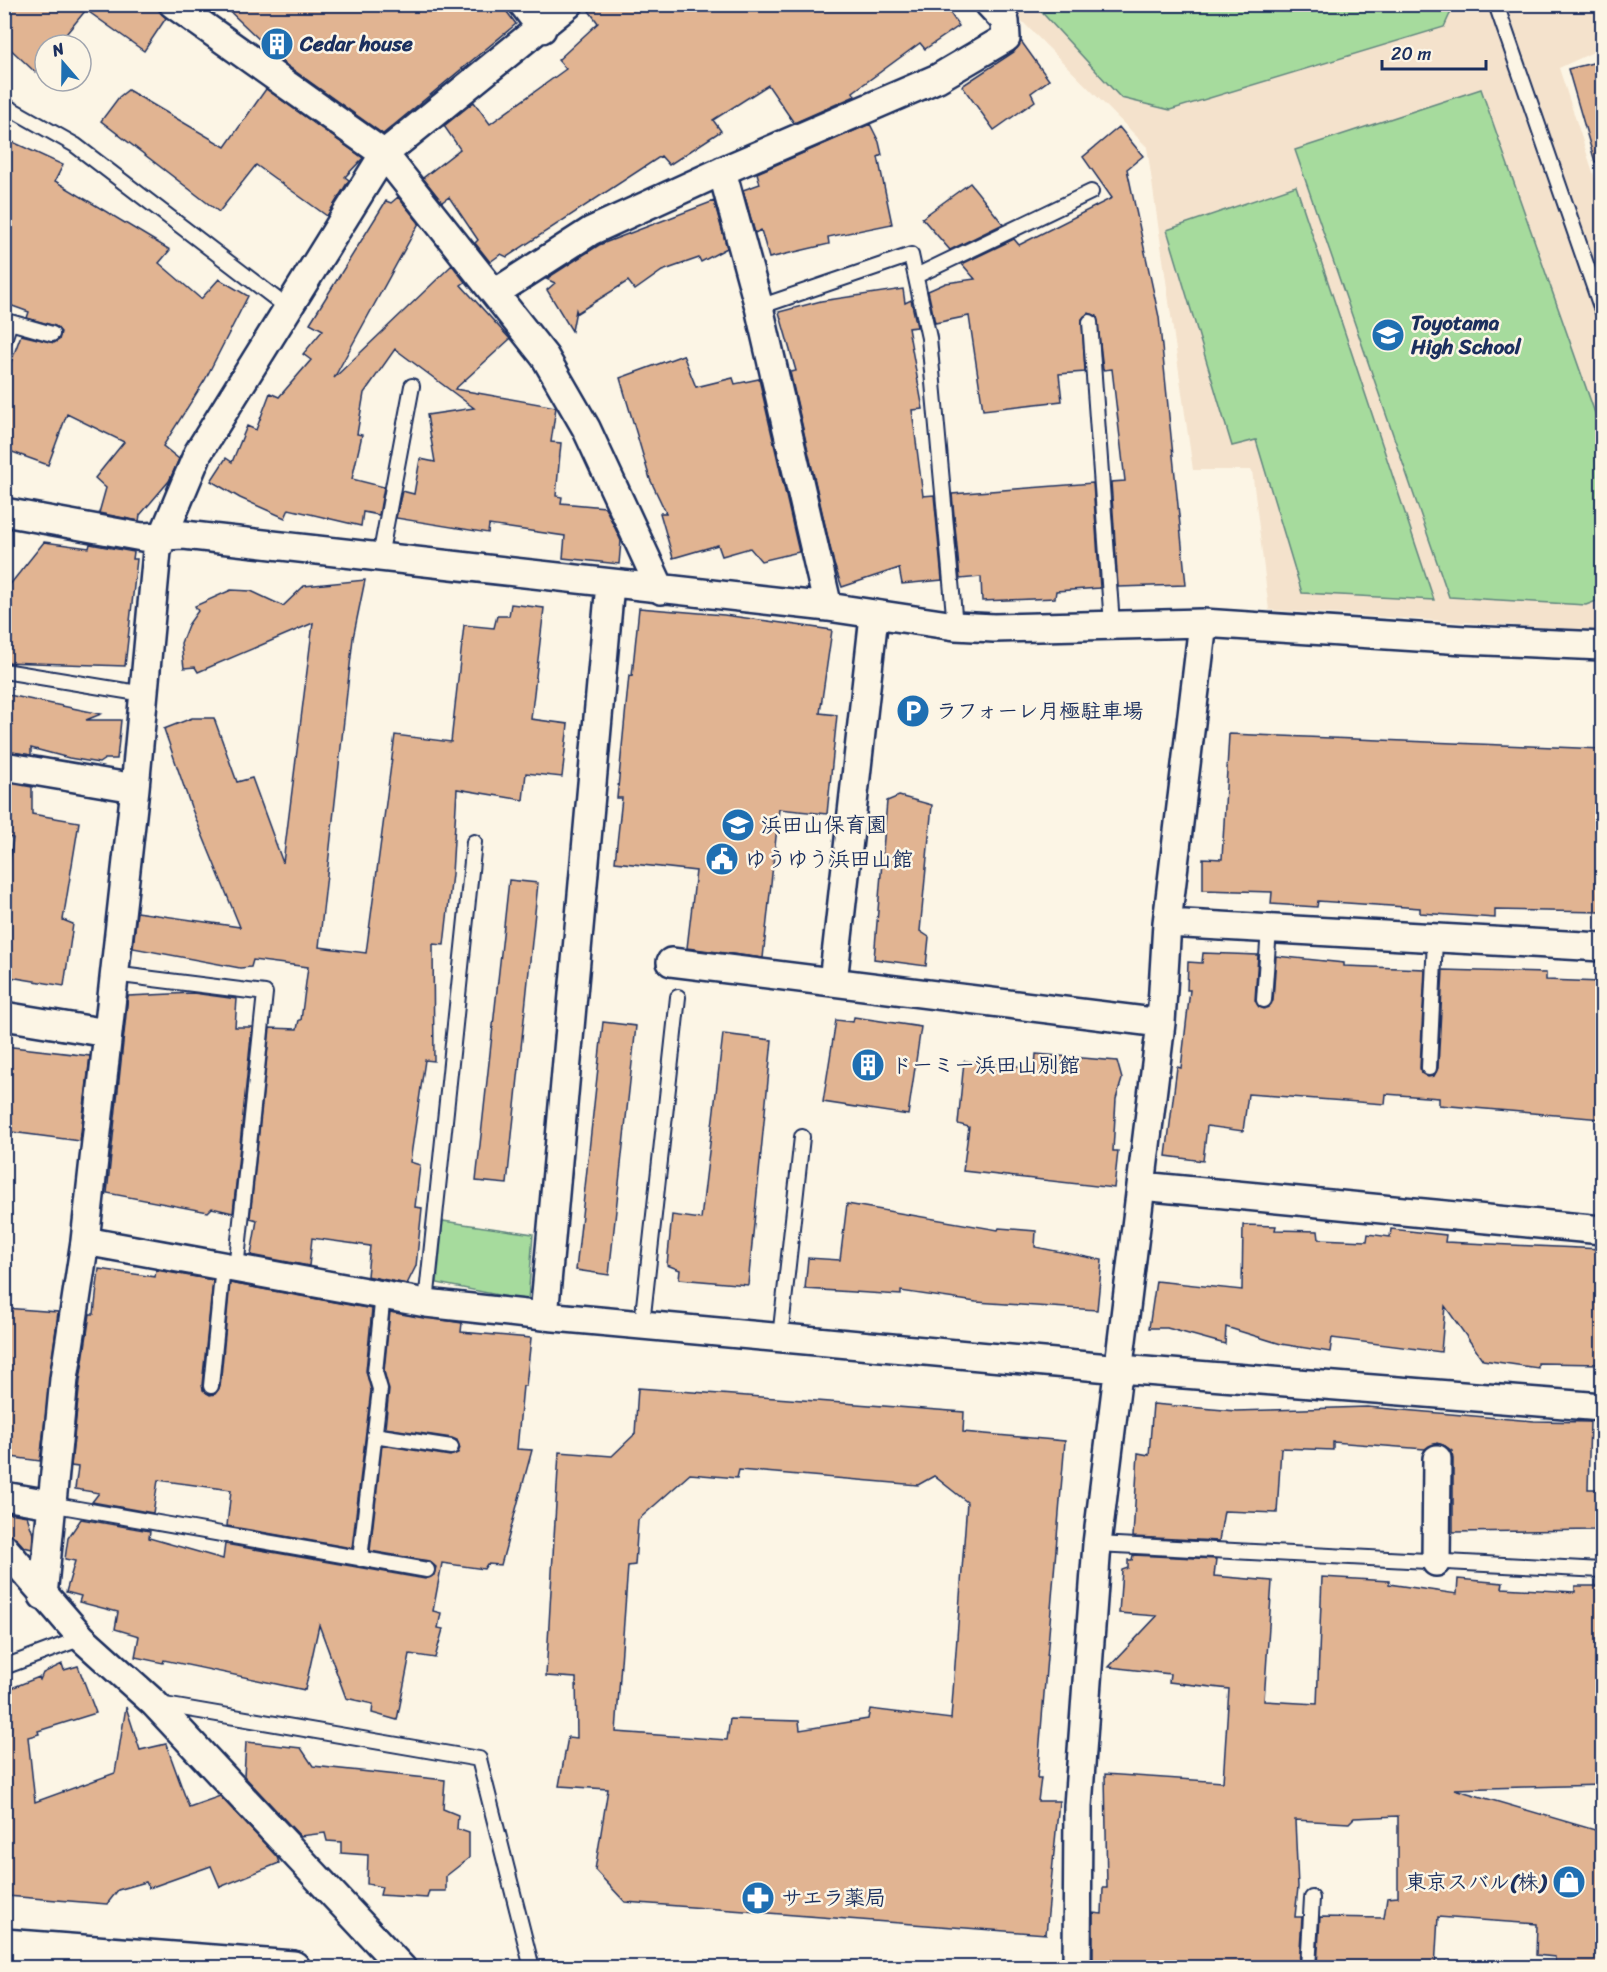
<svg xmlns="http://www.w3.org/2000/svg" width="1607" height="1972" font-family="Sriracha,'Klee One',sans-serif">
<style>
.built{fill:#f4e2cc}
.green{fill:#a6db9d;stroke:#60857e;stroke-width:1.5}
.building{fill:#e1b492;stroke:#1b2f5e;stroke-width:1.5;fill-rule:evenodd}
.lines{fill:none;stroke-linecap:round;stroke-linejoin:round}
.lane-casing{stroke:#1b2f5e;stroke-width:18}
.street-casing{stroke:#1b2f5e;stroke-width:32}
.secondary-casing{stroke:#1b2f5e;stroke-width:38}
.lane{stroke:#fcf5e5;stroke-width:14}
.street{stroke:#fcf5e5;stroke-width:27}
.secondary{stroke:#fcf5e5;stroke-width:33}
.labels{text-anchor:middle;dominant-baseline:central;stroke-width:5;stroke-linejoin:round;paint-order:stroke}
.poi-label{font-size:21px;font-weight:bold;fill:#1b2f5e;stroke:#fcf5e5;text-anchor:start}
</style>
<rect width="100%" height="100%" fill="#fcf5e5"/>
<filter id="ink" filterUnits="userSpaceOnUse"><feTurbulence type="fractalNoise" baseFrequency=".0167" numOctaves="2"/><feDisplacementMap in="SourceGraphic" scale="12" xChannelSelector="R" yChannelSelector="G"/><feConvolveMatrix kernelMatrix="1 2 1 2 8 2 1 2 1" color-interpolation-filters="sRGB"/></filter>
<g filter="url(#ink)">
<path class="built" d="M 1006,5 L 1602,5 L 1602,48 L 1559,68 L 1602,200 L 1602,631 L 1269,610 L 1252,470 L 1193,470 L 1147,147 Z"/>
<path class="green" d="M 1035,5 L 1454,5 L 1444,27 L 1170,110 L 1121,98 Z
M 1481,89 L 1602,433 L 1602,599 L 1586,605 L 1449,597 L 1295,150 Z
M 1296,186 L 1434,600 L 1302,593 L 1256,440 L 1232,446 L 1167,230 Z
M 443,1221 L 533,1234 L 528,1301 L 437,1283 Z"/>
<path class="building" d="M 4,4 L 158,4 L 159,11 L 166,18 L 144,51 L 86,10 L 57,45 L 45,45 L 45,60 L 35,72 L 4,43 Z
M 222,4 L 501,4 L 516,24 L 383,134 L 285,64 Z
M 584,4 L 944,4 L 959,26 L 925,49 L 920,43 L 853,92 L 855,96 L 794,123 L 768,85 L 713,120 L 721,131 L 669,165 L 661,156 L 507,257 L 501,254 L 490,262 L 475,243 L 478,240 L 449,197 L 442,202 L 423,178 L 460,149 L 444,126 L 474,102 L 490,124 L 566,69 L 558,60 L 598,23 Z
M 1021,41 L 1049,80 L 1031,93 L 1035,101 L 994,130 L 962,86 L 1014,52 Z
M 1597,62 L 1602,80 L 1602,161 L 1595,162 L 1568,69 Z
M 266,89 L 363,158 L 345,177 L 349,180 L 327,216 L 256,165 L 219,212 L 101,121 L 119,97 L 128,90 L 225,147 Z
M 870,124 L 879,142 L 882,155 L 878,157 L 892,224 L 828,237 L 829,244 L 769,258 L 761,230 L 755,233 L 743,190 L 760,184 L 757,173 Z
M 1119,127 L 1143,156 L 1127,169 L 1159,317 L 1186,585 L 1118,587 L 1111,482 L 1125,481 L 1112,369 L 1103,370 L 1097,316 L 1089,313 L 1082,319 L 1085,372 L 1059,374 L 1062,401 L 983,410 L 969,316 L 935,323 L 928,291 L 946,283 L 975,279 L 962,264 L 1014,239 L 1019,245 L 1112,198 L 1083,157 Z
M 4,138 L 63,165 L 55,181 L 170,250 L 159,263 L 201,299 L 219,279 L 248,296 L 205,380 L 163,446 L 179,459 L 169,481 L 140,515 L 139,521 L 99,513 L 106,488 L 95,478 L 124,442 L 67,414 L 48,465 L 4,449 L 4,381 L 21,335 L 54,343 L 59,340 L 61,332 L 55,326 L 27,318 L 29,312 L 4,303 Z
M 970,183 L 1003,224 L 950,250 L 922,218 Z
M 398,197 L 419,223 L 334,378 L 452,265 L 465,282 L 461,285 L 510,339 L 455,389 L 556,407 L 551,442 L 561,443 L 556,496 L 562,497 L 561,503 L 605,507 L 621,541 L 619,564 L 563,558 L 565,536 L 489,525 L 488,533 L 396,518 L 402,491 L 414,494 L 420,459 L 435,462 L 427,415 L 474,408 L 395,349 L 364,393 L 357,434 L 362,435 L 352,479 L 384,487 L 379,515 L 363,512 L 361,526 L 289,509 L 285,518 L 240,498 L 211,481 L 226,458 L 232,462 L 247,426 L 256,430 L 270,393 L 279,397 L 311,360 L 303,354 L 323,330 L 310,323 L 386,201 L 391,203 Z
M 714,201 L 727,248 L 701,262 L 699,258 L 662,271 L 635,290 L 628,281 L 577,313 L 576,310 L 572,331 L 547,290 L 555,283 L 546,279 L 599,245 Z
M 903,289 L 905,303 L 911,300 L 917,327 L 908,328 L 923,409 L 912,410 L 923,496 L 934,495 L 942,580 L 902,584 L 899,568 L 842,587 L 834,564 L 790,372 L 796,371 L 779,312 L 821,301 Z
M 683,355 L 696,387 L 733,378 L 735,384 L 759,379 L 799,552 L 761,561 L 750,548 L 722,556 L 718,545 L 673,558 L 660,513 L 666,513 L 650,479 L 620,378 Z
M 1093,483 L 1100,588 L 1056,591 L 1055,598 L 982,601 L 981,577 L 960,579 L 952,494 Z
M 44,542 L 89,548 L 90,544 L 134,552 L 133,559 L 137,559 L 125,666 L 4,662 L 4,592 Z
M 365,580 L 353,638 L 319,947 L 366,953 L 395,735 L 451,742 L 464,625 L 494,628 L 497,616 L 509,616 L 511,604 L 544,608 L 531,719 L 568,724 L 562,777 L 526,773 L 523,800 L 457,789 L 452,874 L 444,945 L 433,944 L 434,1061 L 425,1060 L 410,1162 L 420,1165 L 415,1207 L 422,1208 L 416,1266 L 407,1284 L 367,1276 L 370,1246 L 312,1238 L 309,1266 L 251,1255 L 257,1220 L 250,1218 L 270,1028 L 297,1029 L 299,1020 L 301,1020 L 308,967 L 253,960 L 251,967 L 240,968 L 133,948 L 137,912 L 240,927 L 191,807 L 164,729 L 192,718 L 214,718 L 237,782 L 252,778 L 283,863 L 313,623 L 198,672 L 195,667 L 184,668 L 181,643 L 188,625 L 198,611 L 195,606 L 231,590 L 251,591 L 283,606 L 304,586 Z
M 639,608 L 724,615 L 832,630 L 820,713 L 837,715 L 827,814 L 779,809 L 763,958 L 687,948 L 696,871 L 615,862 L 622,798 L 617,798 L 626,706 L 629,675 L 632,676 Z
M 4,694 L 101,714 L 86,720 L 121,720 L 117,759 L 105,759 L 99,763 L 69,758 L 31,748 L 31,755 L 4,751 Z
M 1229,734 L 1602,749 L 1602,912 L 1495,910 L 1495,918 L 1420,913 L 1420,908 L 1318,901 L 1317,907 L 1271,904 L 1272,892 L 1203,890 L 1203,858 L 1222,859 Z
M 4,782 L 32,787 L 32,814 L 79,822 L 63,920 L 73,924 L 64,986 L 4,976 L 4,903 L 13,838 L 4,836 Z
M 899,796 L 932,805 L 920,931 L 929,937 L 926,966 L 874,959 L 887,801 Z
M 509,880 L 538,883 L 507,1184 L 476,1181 Z
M 1203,953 L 1258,955 L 1255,1000 L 1259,1007 L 1264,1009 L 1273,1001 L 1276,956 L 1344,963 L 1344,966 L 1425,969 L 1420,1068 L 1421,1073 L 1428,1077 L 1434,1076 L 1438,1068 L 1443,970 L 1546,973 L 1546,980 L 1602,982 L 1602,1119 L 1439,1105 L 1439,1098 L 1386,1094 L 1385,1104 L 1248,1094 L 1243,1131 L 1207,1126 L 1203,1161 L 1166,1156 L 1177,1067 L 1181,1068 L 1190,990 L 1187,990 L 1188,962 L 1202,963 Z
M 193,993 L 237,999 L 235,1027 L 252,1027 L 233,1213 L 212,1208 L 208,1212 L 107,1193 L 128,996 Z
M 854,1017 L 921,1027 L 908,1115 L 823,1102 L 836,1020 L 853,1022 Z
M 603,1022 L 636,1026 L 609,1275 L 576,1270 Z
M 723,1034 L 772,1040 L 748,1285 L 679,1279 L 680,1270 L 667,1265 L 672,1215 L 701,1219 Z
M 4,1046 L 90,1056 L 80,1141 L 4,1131 L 9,1075 L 4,1074 Z
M 1036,1054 L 1117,1061 L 1122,1079 L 1116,1099 L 1113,1151 L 1118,1151 L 1114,1188 L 963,1171 L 969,1127 L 958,1124 L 964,1061 L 1035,1068 Z
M 847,1204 L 998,1230 L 999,1228 L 1036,1231 L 1035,1247 L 1102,1260 L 1097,1310 L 976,1302 L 901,1291 L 901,1295 L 805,1289 L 808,1258 L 840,1260 Z
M 1243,1225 L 1276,1226 L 1275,1230 L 1318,1231 L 1319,1239 L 1367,1241 L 1368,1234 L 1390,1237 L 1391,1229 L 1446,1235 L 1445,1242 L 1602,1249 L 1602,1364 L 1538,1363 L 1538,1368 L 1483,1360 L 1445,1306 L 1441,1352 L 1332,1338 L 1330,1352 L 1281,1344 L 1226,1327 L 1225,1344 L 1167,1328 L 1149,1328 L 1156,1281 L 1242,1290 Z
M 99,1269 L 155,1277 L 156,1270 L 213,1280 L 202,1385 L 203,1390 L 210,1395 L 215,1394 L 220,1387 L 230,1283 L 372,1309 L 366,1371 L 371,1390 L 352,1548 L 227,1526 L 231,1490 L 158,1480 L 153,1513 L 92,1502 L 99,1493 L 75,1489 L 78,1467 L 71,1466 L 80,1381 L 90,1314 L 94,1314 Z
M 4,1308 L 58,1312 L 40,1461 L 4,1456 Z
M 390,1312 L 462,1323 L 461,1332 L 531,1338 L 526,1386 L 523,1386 L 517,1449 L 532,1450 L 501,1565 L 487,1564 L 484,1569 L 442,1563 L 433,1611 L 441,1613 L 438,1628 L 443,1629 L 435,1658 L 410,1654 L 397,1720 L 372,1713 L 373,1704 L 346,1698 L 319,1625 L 305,1690 L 164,1660 L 163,1663 L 135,1657 L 139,1636 L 115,1629 L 118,1612 L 79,1602 L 81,1596 L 66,1592 L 75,1561 L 65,1559 L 68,1538 L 81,1519 L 150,1531 L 149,1538 L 223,1559 L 225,1544 L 425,1579 L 434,1575 L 436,1567 L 429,1561 L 370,1551 L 382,1445 L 450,1456 L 458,1453 L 460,1448 L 457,1440 L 452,1438 L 385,1428 L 389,1390 L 384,1371 Z
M 638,1388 L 964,1412 L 963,1432 L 1065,1441 L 1037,1778 L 1041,1778 L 1038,1801 L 1059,1801 L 1046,1934 L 625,1902 L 595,1870 L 608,1789 L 559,1786 L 568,1737 L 577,1738 L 576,1678 L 546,1676 L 559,1452 L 612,1456 L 635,1434 ZM 739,1470 L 918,1485 L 934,1476 L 967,1502 L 951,1719 L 870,1709 L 868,1719 L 800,1730 L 799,1721 L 730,1719 L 727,1740 L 616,1732 L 628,1566 L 635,1565 L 638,1520 L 690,1474 L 737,1478 Z
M 1153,1404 L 1236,1411 L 1367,1407 L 1534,1421 L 1590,1422 L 1588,1489 L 1597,1489 L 1598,1530 L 1453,1532 L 1453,1459 L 1452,1451 L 1445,1446 L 1437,1443 L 1425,1449 L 1333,1442 L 1333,1450 L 1281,1448 L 1277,1513 L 1224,1511 L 1219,1541 L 1133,1537 L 1138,1453 L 1149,1455 Z
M 4,1512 L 27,1516 L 33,1534 L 32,1549 L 24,1547 L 15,1537 L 4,1533 Z
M 1133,1555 L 1216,1559 L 1214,1576 L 1272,1581 L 1264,1701 L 1317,1704 L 1322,1577 L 1389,1581 L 1389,1584 L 1457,1594 L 1458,1579 L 1503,1583 L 1502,1588 L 1575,1592 L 1575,1586 L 1602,1586 L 1599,1718 L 1602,1718 L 1602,1785 L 1454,1789 L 1602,1832 L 1602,1968 L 1555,1968 L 1555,1957 L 1536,1955 L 1537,1924 L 1438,1917 L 1435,1968 L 1317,1966 L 1320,1917 L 1384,1918 L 1387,1898 L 1398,1897 L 1398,1816 L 1354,1818 L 1349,1823 L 1295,1820 L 1298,1887 L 1295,1917 L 1302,1917 L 1299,1965 L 1292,1964 L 1291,1968 L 1130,1968 L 1131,1963 L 1093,1964 L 1093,1913 L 1102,1914 L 1103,1888 L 1107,1888 L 1105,1774 L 1223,1782 L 1229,1689 L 1169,1682 L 1170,1674 L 1109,1667 L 1157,1616 L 1119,1613 L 1122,1570 L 1128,1568 L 1128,1560 L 1132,1560 Z
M 62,1664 L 64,1670 L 78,1666 L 96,1713 L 38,1731 L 39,1734 L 28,1737 L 35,1802 L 115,1773 L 126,1707 L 140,1750 L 166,1744 L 189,1807 L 220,1796 L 277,1857 L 279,1863 L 220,1887 L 211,1866 L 149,1888 L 146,1882 L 118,1890 L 107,1904 L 7,1896 L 4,1691 L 39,1677 L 40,1680 L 43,1673 Z
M 246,1742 L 301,1748 L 313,1766 L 445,1780 L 443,1809 L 458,1815 L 457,1829 L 469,1833 L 469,1858 L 446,1876 L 446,1891 L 429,1891 L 427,1898 L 380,1895 L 382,1887 L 367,1884 L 368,1855 L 341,1853 L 341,1842 L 327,1841 L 325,1833 L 300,1836 L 244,1776 Z"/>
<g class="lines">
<g class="lane-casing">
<path id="lane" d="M 1496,4 L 1602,310
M 4,105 L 75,145 L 288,308
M 916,276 L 1091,192
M 759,307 L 911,255 L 929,338 L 955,626
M 1090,322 L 1112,624
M 4,340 L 10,322 L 52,334
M 380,557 L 412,386
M 4,671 L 144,694
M 113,974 L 265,993 L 236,1269
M 1264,1000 L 1269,929
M 1429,1068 L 1435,940
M 426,1303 L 474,842
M 642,1324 L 678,997
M 780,1338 L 802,1137
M 211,1386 L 223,1266
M 374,1435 L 451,1447
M 50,1504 L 427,1570
M 1097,1544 L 1602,1570
M 360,1559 L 380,1389 L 375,1372 L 383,1294
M 4,1667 L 82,1638
M 159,1704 L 479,1759 L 532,1968
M 1308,1968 L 1312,1898"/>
</g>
<g class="street-casing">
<path id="street" d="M 173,4 L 384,154 L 545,357 L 586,428 L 661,590
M 523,4 L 542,29
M 722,171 L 759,307 L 828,607
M 495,293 L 591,231 L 722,171 L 938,78 L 1006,38 L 1005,21 L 989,4
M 4,512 L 142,537 L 184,535 L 380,557 L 828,607 L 955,626 L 994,628 L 1203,623 L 1464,640 L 1602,646
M 4,766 L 135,788
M 1167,923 L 1602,947
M 671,962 L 1161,1023
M 833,982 L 874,616
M 4,1016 L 107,1033
M 1141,1186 L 1602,1230
M 85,1241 L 426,1303 L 544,1316 L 1120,1369 L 1602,1407
M 544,1316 L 610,584
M 4,1496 L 50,1504
M 4,1548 L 82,1638 L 154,1703 L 402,1968
M 1436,1562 L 1437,1459
M 43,1596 L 64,1379 L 85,1241 L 135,788 L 157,551 L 198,453 L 384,154 L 569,4
M 1077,1968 L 1078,1806 L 1097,1544 L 1161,1023 L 1167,923 L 1203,623"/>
</g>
<g class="secondary-casing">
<path id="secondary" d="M 4,1946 L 293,1968"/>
</g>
<use href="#lane" class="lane"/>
<use href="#street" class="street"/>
<use href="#secondary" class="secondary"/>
</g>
</g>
<defs>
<g id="building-disc" transform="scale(1.725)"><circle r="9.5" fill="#1f6fb2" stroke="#fcf5e5"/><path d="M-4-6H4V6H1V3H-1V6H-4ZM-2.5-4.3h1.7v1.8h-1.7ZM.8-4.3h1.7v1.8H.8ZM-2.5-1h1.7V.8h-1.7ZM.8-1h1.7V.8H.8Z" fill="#fff"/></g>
<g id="school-disc" transform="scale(1.725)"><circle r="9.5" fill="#1f6fb2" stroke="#fcf5e5"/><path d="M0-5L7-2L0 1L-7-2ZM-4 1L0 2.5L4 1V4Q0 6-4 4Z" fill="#fff"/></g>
<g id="parking-disc" transform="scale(1.725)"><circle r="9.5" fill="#1f6fb2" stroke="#fcf5e5"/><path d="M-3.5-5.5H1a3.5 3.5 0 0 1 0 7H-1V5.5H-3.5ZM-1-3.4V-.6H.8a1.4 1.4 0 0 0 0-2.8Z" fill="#fff"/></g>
<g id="civic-disc" transform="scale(1.725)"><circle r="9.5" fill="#1f6fb2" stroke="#fcf5e5"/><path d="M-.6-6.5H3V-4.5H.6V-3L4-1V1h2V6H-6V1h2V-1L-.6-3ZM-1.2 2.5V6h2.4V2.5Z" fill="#fff"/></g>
<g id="shop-disc" transform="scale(1.725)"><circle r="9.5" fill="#1f6fb2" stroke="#fcf5e5"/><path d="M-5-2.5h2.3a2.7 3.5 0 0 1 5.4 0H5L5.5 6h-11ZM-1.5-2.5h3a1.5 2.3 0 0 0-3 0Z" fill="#fff"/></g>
<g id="pharmacy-disc" transform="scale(1.725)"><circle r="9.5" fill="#1f6fb2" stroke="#fcf5e5"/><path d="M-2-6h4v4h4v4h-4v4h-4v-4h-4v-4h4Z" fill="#fff"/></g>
</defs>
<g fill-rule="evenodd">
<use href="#building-disc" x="277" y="44"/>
<use href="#school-disc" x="1388" y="335"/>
<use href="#parking-disc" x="913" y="711"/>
<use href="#school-disc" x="738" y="825"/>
<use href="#civic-disc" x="722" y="859"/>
<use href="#building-disc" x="868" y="1065"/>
<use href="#shop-disc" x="1569" y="1882"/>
<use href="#pharmacy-disc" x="758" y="1898"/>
</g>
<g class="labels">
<g class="poi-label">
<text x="300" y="44">Cedar house</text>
<text x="1411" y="323">Toyotama<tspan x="1411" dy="24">High School</tspan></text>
<text x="936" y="711">ラフォーレ月極駐車場</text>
<text x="761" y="825">浜田山保育園</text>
<text x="745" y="859">ゆうゆう浜田山館</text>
<text x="891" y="1065">ドーミー浜田山別館</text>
<text x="1546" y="1882" text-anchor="end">東京スバル(株)</text>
<text x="781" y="1898">サエラ薬局</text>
</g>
</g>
<rect width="1607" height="1972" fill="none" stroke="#fcf5e5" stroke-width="24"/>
<rect x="12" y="12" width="1583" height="1948" fill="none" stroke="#1b2f5e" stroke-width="2" filter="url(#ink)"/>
<g transform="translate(63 63) rotate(340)"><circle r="28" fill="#fcf5e5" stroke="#a2a6af" stroke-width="1.5"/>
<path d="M0-4.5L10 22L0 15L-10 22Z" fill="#1f6fb2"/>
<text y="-9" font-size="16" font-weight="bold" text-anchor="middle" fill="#1b2f5e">N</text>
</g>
<path d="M1382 60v9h104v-9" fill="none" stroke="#1b2f5e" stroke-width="3"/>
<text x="1391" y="60" font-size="18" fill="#1b2f5e" stroke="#fcf5e5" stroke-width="4.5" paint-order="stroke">20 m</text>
</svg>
